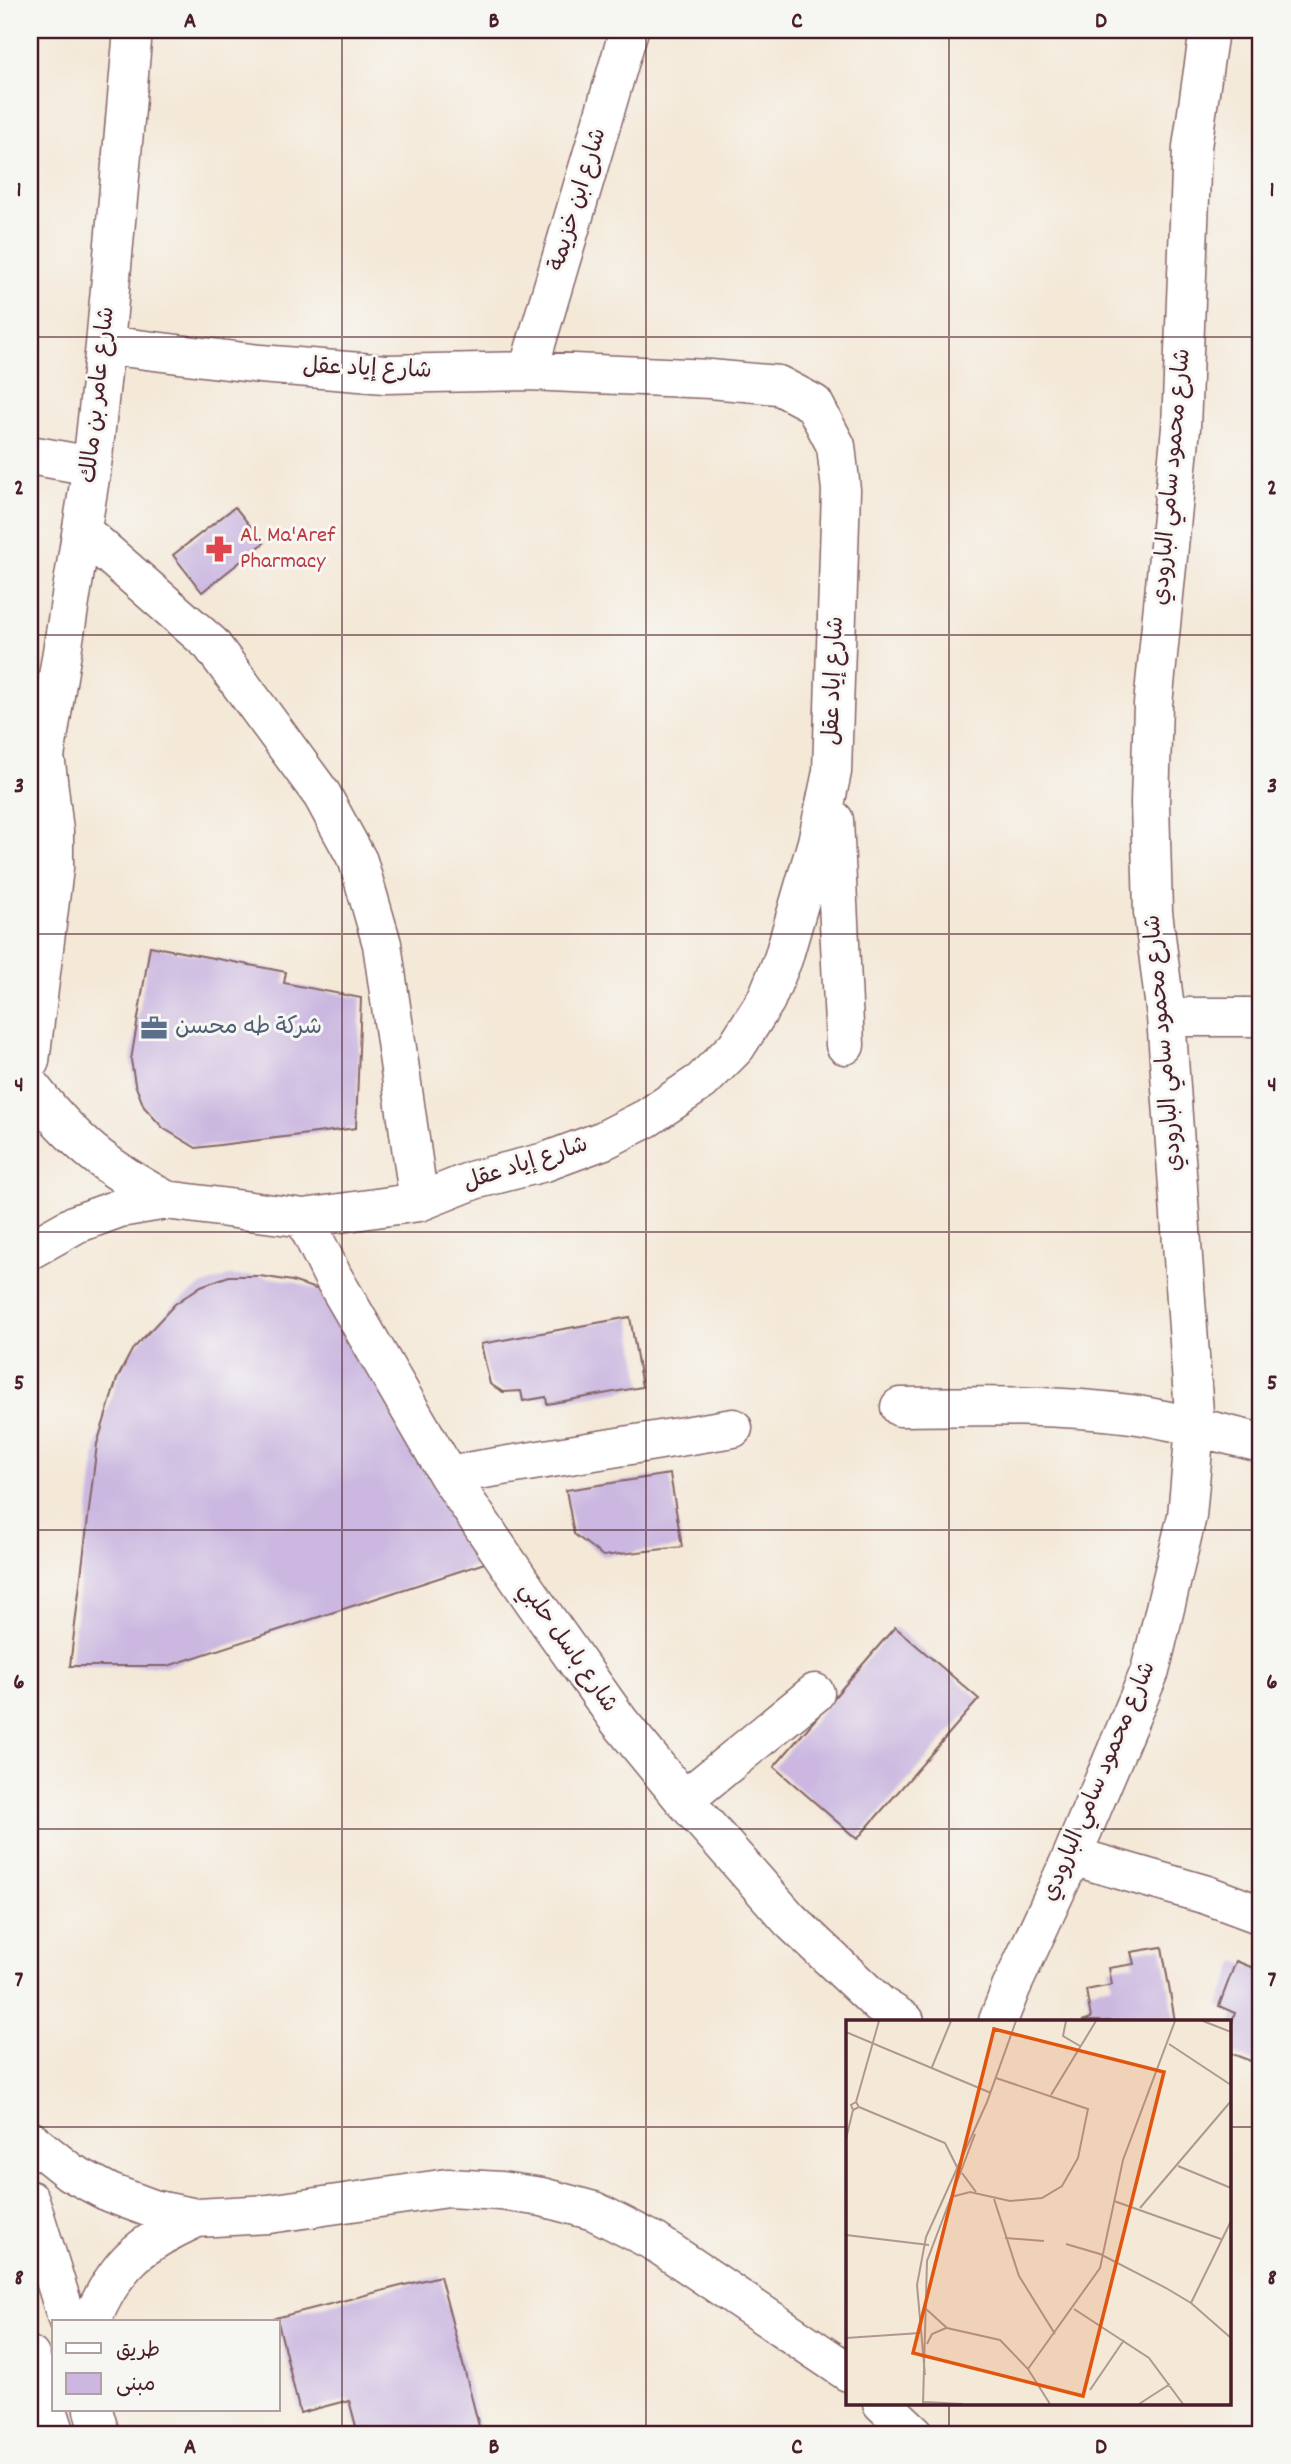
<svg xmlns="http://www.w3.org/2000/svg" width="1291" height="2464" font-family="Dekko,'Playpen Sans Arabic',sans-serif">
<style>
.building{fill:#cbb7e0}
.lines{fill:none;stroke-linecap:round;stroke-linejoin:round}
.minor-casing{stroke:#866567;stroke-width:41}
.minor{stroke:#fff;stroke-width:38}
.grid{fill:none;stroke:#4a1f2b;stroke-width:2;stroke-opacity:0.55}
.labels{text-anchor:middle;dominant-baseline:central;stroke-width:6;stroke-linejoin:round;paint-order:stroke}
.street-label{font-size:23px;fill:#4a1f2b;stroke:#f6f6f2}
.health-label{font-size:23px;fill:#be3a42;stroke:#f6f6f2;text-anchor:start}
.service-label{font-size:23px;fill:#4e5e75;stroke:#f6f6f2;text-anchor:start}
.inset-road{fill:none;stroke:#b09892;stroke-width:2}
.view{fill:#e0560e;fill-opacity:0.15;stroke:#e0560e;stroke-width:3.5}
.inset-edge{fill:none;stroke:#4a1f2b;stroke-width:3.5}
.neatline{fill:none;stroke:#4a1f2b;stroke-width:2.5}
.grid-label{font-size:23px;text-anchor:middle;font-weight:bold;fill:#4a1f2b}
</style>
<rect width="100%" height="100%" fill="#f6f6f2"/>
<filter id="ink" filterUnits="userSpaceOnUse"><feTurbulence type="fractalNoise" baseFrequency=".0143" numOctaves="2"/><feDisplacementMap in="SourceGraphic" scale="14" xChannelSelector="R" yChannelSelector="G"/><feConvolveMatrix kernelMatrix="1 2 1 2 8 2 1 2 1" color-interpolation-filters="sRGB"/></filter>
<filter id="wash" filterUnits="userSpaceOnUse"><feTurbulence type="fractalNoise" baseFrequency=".00686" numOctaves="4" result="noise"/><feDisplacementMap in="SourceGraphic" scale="28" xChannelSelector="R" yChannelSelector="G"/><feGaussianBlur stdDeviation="1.57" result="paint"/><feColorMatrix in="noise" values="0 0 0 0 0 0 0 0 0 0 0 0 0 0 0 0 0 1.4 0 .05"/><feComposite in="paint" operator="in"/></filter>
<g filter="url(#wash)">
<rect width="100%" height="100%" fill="#f4e8d7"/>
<g id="blocks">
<path class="building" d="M 235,507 L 264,543 L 202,592 L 173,555 Z
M 150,946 L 286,972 L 284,983 L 361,998 L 356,1128 L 196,1148 L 163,1128 L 144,1107 L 135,1084 L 131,1060 Z
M 229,1276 L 260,1276 L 292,1281 L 325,1292 L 488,1562 L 168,1666 L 70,1666 L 97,1444 L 117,1379 L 132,1350 L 175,1304 L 201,1286 Z
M 630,1317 L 642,1387 L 547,1404 L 546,1397 L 523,1401 L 521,1391 L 503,1392 L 490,1384 L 481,1344 Z
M 670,1474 L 682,1547 L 603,1556 L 574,1534 L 566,1490 Z
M 895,1627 L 979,1699 L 857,1839 L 774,1767 Z
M 1162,1947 L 1175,2021 L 1082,2021 L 1091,2018 L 1086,1990 L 1112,1985 L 1109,1968 L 1134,1964 L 1131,1952 Z
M 1236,1961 L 1261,1971 L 1261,2065 L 1230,2053 L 1230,2027 L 1235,2013 L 1219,2006 Z
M 440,2276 L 480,2430 L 464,2434 L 358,2434 L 349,2400 L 300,2413 L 278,2322 L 275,2318 Z"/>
</g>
</g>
<g filter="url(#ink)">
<use href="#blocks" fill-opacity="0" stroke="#866567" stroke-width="2"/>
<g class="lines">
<g class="minor-casing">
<path id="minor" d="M 528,371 L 629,30
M 30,455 L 92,466
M 82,531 L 211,644 L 322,795 L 358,861 L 382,944 L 419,1202
M 30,802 L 45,757 L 92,466 L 105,345 L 133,30
M 834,820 L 845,1045
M 1166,1017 L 1261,1017
M 30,1061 L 54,868 L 54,831 L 46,763
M 30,1086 C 73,1141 105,1167 166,1200
M 304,1218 L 333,1277 L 448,1475 L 533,1600 L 619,1721 L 684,1800 L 790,1920 L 880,2005 L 905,2021
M 30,1250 L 76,1224 L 120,1208 L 166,1200 L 304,1218 L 419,1202 L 474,1180 L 545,1162 L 604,1140 L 647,1118 L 702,1081 L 736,1047 L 766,1000 L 783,959 L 817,842 L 832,772 L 841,490 L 836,446 L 814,404 L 778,385 L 710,379 L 528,371 L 385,374 L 260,364 L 105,345
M 900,1407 C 977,1406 1054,1404 1131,1414 C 1175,1420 1218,1433 1261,1443
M 448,1475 L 733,1428
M 684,1800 L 815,1693
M 1072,1856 L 1207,1895 L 1261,1915
M 998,2021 L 1011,1988 L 1072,1856 L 1150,1671 L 1187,1516 L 1195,1427 L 1166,1017 L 1153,912 L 1150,803 L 1153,704 L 1181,428 L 1192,147 L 1209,30
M 30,2140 L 70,2172 L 110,2193 L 153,2209 L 197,2218 L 269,2214 L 448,2188 L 501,2191 L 542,2197 L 594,2211 L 655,2242 L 848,2372
M 30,2200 L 68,2322
M 91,2322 C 116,2263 139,2244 197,2218
M 30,2356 L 56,2434
M 882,2403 L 915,2434
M 93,2410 L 100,2434"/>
</g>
<use href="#minor" class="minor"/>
</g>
</g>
<path class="grid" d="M 342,30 L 342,2434M 646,30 L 646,2434M 949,30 L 949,2021M 30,337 L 1261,337M 30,635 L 1261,635M 30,934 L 1261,934M 30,1232 L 1261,1232M 30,1530 L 1261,1530M 30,1829 L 1261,1829M 30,2127 L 848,2127M 1230,2127 L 1261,2127M 949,2403 L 949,2434"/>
<defs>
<g id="pharmacy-bare" transform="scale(2.1)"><path d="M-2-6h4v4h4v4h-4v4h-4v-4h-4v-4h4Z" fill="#e0444e" stroke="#f6f6f2" stroke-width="2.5" paint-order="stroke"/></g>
<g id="office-bare" transform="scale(2.1)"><path d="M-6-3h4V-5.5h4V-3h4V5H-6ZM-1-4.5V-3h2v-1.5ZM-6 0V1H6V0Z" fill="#5c6f8a" stroke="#f6f6f2" stroke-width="2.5" paint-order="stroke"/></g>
</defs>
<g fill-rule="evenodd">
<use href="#pharmacy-bare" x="219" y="549"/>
<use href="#office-bare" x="154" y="1028"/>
</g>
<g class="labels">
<g class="street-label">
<text transform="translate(579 200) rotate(-73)">شارع ابن خزيمة</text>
<text transform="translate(367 370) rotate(2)">شارع إياد عقل</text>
<text transform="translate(99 395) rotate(-84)">شارع عامر بن مالك</text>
<text transform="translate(1173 477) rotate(-85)">شارع محمود سامي البارودي</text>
<text transform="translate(835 681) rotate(-88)">شارع إياد عقل</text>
<text transform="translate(1165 1043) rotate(-95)">شارع محمود سامي البارودي</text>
<text transform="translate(526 1165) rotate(-18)">شارع إياد عقل</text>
<text transform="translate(567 1648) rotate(55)">شارع باسل حلبي</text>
<text transform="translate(1100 1782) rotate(-67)">شارع محمود سامي البارودي</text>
</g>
<g class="health-label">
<text x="240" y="536">Al. Ma'Aref<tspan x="240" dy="26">Pharmacy</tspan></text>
</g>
<g class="service-label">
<text x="175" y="1028">شركة طه محسن</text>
</g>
</g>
<g transform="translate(846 2020)">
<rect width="385" height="385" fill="#f4e8d7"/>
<path class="inset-road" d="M 220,1 L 217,16 L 234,26M 357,1 L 385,12M 0,12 L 145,73M 323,24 L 385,65M 86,47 L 105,1M 205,75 L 250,1M 10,82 L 5,85 L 7,90 L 13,87 L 10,82 L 33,1M 13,87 L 99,123 L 111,147M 0,119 L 7,90M 332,146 L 385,168M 116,153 L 130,172M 105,177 L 124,172 L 164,181 L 196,178 L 216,166 L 232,138 L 242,89 L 150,58M 148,179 L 173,256 L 209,314M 268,181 L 375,219M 294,188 L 385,81M 0,215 L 83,225M 159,218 L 198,221M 220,224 L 254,234 L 320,268 L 345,283 L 385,318M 345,283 L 385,201M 79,288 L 101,308 L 154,320 L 182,349 L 204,384M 228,289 L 303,338 L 337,384M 0,318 L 74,313M 81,324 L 86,314 L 100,308M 182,349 L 254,248 L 277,140 L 329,1M 79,355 L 71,265 L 80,217 L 141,82 L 170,1M 244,370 L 278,320M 78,382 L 117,384M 77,384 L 81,241 L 129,114M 293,384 L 324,364"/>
<path class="view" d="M 148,9 L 318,52 L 237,376 L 67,333 Z"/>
<rect width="385" height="385" class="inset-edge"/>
</g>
<rect width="1291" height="2464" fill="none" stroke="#f6f6f2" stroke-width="77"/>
<rect x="52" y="2320" width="228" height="91" fill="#f6f6f2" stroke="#b1a0a2" stroke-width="2"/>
<rect x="66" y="2343" width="35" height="10" fill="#ffffff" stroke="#b1a0a2" stroke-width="2"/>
<text x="116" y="2356" font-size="21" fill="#4a1f2b">طريق</text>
<rect x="66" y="2373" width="35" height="21" fill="#cbb7e0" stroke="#b1a0a2" stroke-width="2"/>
<text x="116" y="2390" font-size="21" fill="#4a1f2b">مبنى</text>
<rect x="38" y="38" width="1214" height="2388" class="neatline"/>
<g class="grid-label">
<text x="190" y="27">A</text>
<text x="494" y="27">B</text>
<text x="797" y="27">C</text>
<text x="1101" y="27">D</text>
<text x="19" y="196">1</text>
<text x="1272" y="196">1</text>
<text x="19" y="494">2</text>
<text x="1272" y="494">2</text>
<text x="19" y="792">3</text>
<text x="1272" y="792">3</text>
<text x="19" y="1091">4</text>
<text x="1272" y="1091">4</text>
<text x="19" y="1389">5</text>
<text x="1272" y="1389">5</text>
<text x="19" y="1688">6</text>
<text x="1272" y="1688">6</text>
<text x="19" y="1986">7</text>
<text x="1272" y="1986">7</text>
<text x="19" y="2284">8</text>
<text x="1272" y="2284">8</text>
<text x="190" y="2453">A</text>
<text x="494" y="2453">B</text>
<text x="797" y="2453">C</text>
<text x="1101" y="2453">D</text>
</g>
</svg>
